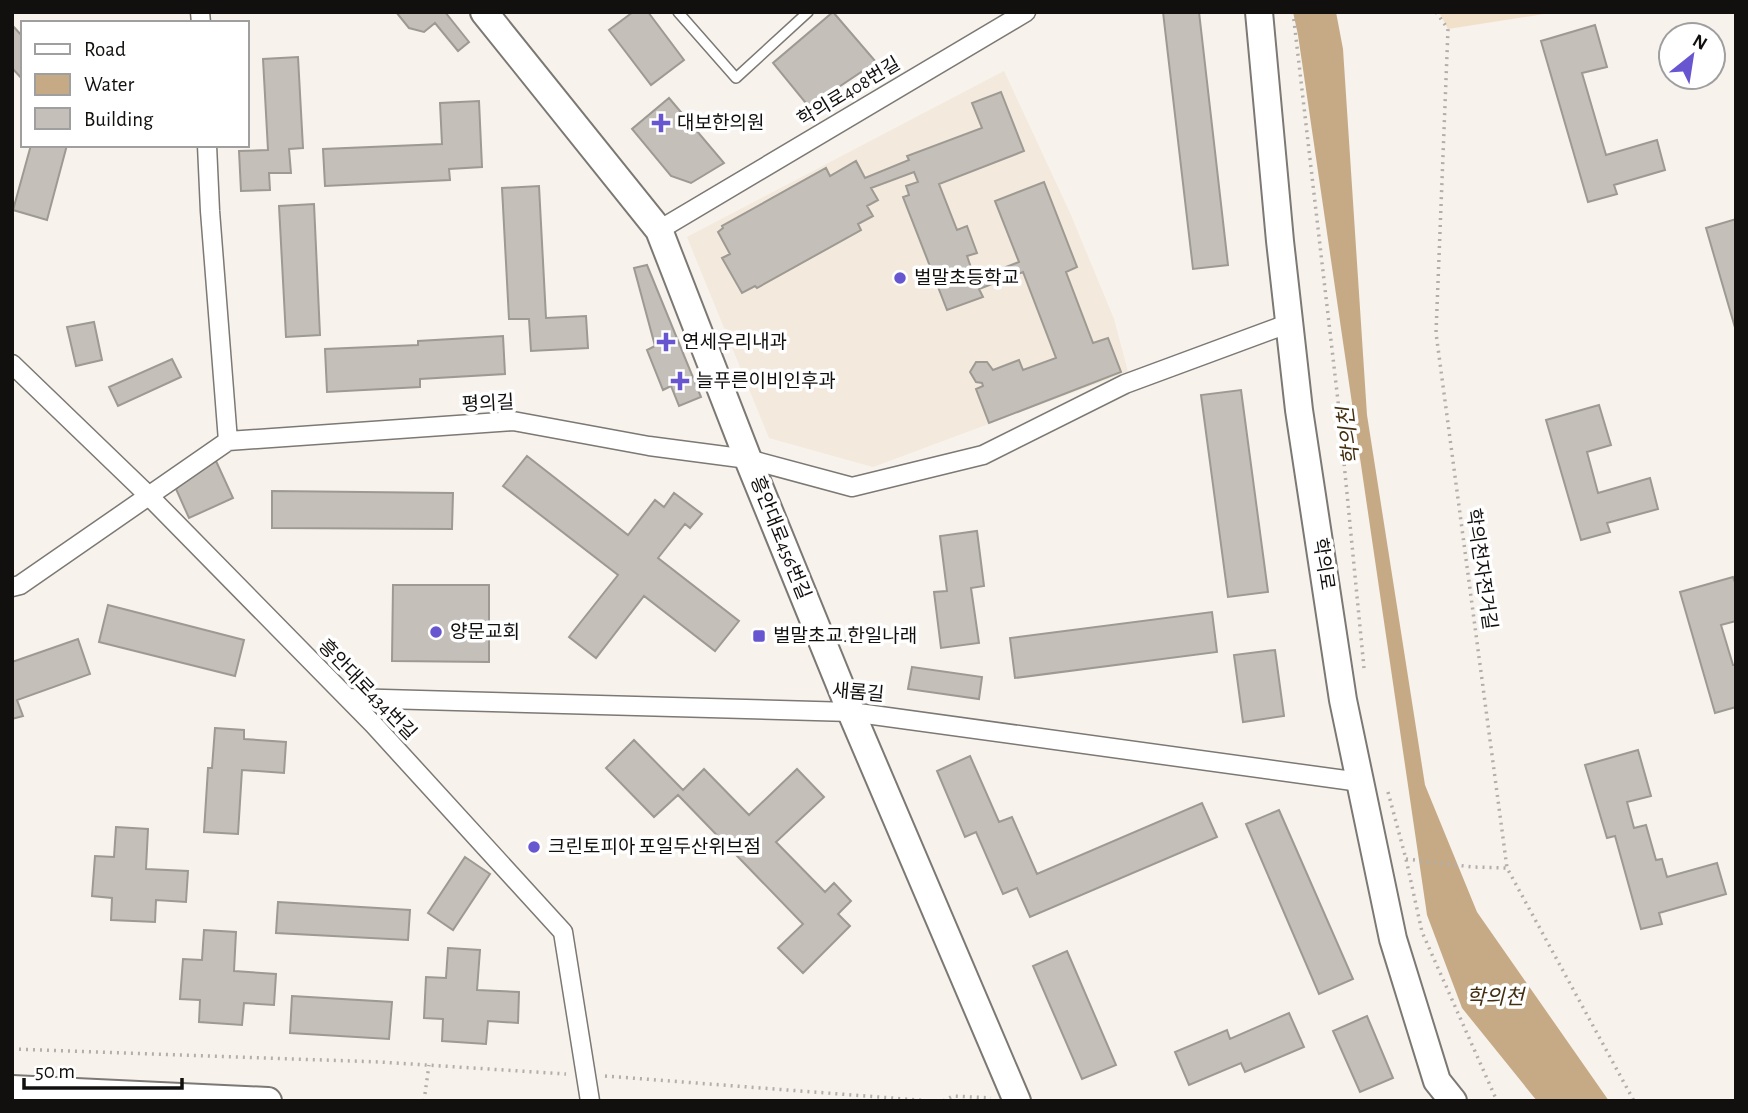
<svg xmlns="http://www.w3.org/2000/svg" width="1748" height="1113" font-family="'Alegreya Sans','Noto Sans KR',sans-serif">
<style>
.built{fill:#f3e9dc}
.green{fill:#f2e1ca}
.water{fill:#c6aa85}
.building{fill:#c4bfb9;stroke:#9d9993;stroke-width:2}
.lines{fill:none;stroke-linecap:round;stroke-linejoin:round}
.lane-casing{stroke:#7c7873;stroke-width:12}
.street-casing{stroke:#7c7873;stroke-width:21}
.secondary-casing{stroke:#7c7873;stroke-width:30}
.path{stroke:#b2aea9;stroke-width:3.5;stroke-dasharray:2 5;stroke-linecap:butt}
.lane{stroke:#fff;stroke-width:9}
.street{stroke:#fff;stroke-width:18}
.secondary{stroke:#fff;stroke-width:26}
.poi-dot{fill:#6756cf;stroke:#fff;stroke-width:2.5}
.labels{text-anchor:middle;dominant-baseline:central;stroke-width:7;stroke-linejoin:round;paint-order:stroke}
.street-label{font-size:19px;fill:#12100e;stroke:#fff}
.poi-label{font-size:19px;fill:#12100e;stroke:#fff;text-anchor:start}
.water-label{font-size:21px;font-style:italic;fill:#443011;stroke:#fff}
</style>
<rect width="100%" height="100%" fill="#f7f2ec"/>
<path class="built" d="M 1004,71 L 1070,213 L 1114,319 L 1128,372 L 873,467 L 769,438 L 687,237 Z"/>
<path class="green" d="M 1439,12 L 1557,12 L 1448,29 Z"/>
<path class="water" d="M 1293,12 L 1336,12 L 1343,49 L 1367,415 L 1425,785 L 1477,912 L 1609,1101 L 1537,1101 L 1462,1008 L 1427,915 L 1298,35 Z"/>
<path class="building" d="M 396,12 L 445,12 L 469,42 L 458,51 L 435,23 L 424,32 L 409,28 Z
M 633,12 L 648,12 L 684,60 L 651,85 L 609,30 Z
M 833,12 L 876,62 L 809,107 L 773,63 Z
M 1163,12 L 1199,12 L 1228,265 L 1193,269 Z
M 12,25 L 23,37 L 23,80 L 12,68 Z
M 1595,25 L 1607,67 L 1582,73 L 1606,155 L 1657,140 L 1665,170 L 1614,185 L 1617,194 L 1588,202 L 1541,41 Z
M 298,57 L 303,148 L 289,149 L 291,173 L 269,173 L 270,190 L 241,191 L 239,151 L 268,150 L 263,59 Z
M 1001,92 L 1024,151 L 939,184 L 957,230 L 967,226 L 977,253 L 967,256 L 975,279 L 1019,262 L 995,201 L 1044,182 L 1077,267 L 1066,272 L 1093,343 L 1108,338 L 1121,372 L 989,423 L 976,389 L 983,386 L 982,383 L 976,382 L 970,372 L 976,362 L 987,362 L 993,370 L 1019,360 L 1023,370 L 1056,358 L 1023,272 L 979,289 L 983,297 L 947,310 L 903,197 L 909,195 L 906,186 L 918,182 L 914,172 L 871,188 L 878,200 L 867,206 L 873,216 L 858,224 L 861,230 L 757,288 L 755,286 L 742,293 L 722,258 L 730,254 L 718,232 L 723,228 L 722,226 L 826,168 L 830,176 L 856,161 L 865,178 L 909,160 L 907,156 L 982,128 L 972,103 Z
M 669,98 L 724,163 L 691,183 L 671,176 L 632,129 Z
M 479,101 L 482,167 L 449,169 L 450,180 L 325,186 L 323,149 L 442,144 L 440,103 Z
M 31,145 L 67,145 L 47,220 L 13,210 Z
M 539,186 L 546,318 L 586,316 L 588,348 L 531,351 L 529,319 L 509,319 L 502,188 Z
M 314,204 L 320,335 L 286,337 L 279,206 Z
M 1736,219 L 1736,331 L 1706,228 Z
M 647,265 L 701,397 L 679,406 L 671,386 L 663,390 L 647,350 L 655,346 L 634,268 Z
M 94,322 L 102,360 L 76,366 L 67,327 Z
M 503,336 L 505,374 L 420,379 L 420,387 L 327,392 L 325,349 L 418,345 L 418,341 Z
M 172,359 L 181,377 L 118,406 L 109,387 Z
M 1241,390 L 1268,592 L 1228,597 L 1201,395 Z
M 1599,405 L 1611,445 L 1587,452 L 1598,493 L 1650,478 L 1658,509 L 1607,523 L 1610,532 L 1581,540 L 1546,420 Z
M 527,456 L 628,535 L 655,500 L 664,507 L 674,493 L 702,514 L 690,528 L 685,524 L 658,558 L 739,621 L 715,651 L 644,596 L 596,658 L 569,637 L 618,575 L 503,486 Z
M 216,461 L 233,498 L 189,518 L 176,489 L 193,471 Z
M 272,491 L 453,493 L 452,529 L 272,528 Z
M 977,531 L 984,586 L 971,588 L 979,643 L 941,648 L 934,592 L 947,591 L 940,536 Z
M 1733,577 L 1736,585 L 1736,621 L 1721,625 L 1733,665 L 1736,665 L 1736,707 L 1715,713 L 1680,592 Z
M 393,585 L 489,585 L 489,662 L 392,661 Z
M 108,605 L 244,640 L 235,676 L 99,642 Z
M 1212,612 L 1217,652 L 1015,678 L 1010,638 Z
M 78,639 L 90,674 L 17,700 L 23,716 L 12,719 L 12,662 Z
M 1275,650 L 1284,716 L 1243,722 L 1234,655 Z
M 912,667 L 982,677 L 979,699 L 908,689 Z
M 215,728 L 244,730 L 244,739 L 286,742 L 284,773 L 242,770 L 238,834 L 204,832 L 208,768 L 212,768 Z
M 634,740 L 683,790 L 704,769 L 749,815 L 797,769 L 824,797 L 776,842 L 825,892 L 834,883 L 851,901 L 838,914 L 850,926 L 803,973 L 778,948 L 803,924 L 678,795 L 654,817 L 606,768 Z
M 1638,750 L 1651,796 L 1627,802 L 1634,828 L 1646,825 L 1656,860 L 1662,859 L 1667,877 L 1717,863 L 1726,894 L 1659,913 L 1662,924 L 1641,929 L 1615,836 L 1607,838 L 1585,765 Z
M 970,756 L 999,822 L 1012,817 L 1037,874 L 1202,803 L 1217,837 L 1030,917 L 1017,888 L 1003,894 L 976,832 L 965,837 L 937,771 Z
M 1279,810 L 1353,979 L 1319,994 L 1246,824 Z
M 116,827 L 148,829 L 146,869 L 188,871 L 186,902 L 156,900 L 155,922 L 111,920 L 112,898 L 92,896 L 95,856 L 114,857 Z
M 465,857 L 490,874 L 453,930 L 428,913 Z
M 278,902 L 410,910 L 408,940 L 276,933 Z
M 204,930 L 236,932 L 234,971 L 276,974 L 274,1005 L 244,1003 L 242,1025 L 199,1022 L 200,1000 L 180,999 L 183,959 L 202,960 Z
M 448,948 L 480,950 L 477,990 L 519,992 L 518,1023 L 488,1021 L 486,1044 L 442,1041 L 443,1019 L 424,1018 L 426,977 L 446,978 Z
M 1067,951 L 1116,1065 L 1082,1079 L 1033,966 Z
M 292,996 L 392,1002 L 389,1039 L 290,1033 Z
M 1289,1013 L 1304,1047 L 1245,1072 L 1241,1063 L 1189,1085 L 1175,1052 L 1227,1030 L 1230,1039 Z
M 1367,1016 L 1393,1078 L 1360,1092 L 1333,1031 Z"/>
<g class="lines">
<g class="lane-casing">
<path id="lane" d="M 678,12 L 736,78 L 808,12"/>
</g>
<g class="street-casing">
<path id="street" d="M 200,12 L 201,23
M 207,145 L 210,211 L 228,441
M 659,230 L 1026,12
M 12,364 L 148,495 L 374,725 L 563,932 L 590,1101
M 12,587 L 20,585 L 228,441 L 513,421 L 649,446 L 748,459 L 852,487 L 983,455 L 1125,384 L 1290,323
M 348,698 L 851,712 L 1360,782"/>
</g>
<g class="secondary-casing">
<path id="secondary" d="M 484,12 L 659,230 L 748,459 L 851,712 L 1017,1101
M 1259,12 L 1280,241 L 1299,410 L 1343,700 L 1393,939 L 1437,1081 L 1453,1101
M 12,1089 L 268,1101"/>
</g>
<path class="path" d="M 1293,12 L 1338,401 L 1364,668
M 1436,12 L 1448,29 L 1436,333 L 1507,868 L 1634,1101
M 1388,792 L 1406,859 L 1422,932 L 1497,1101
M 1406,859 L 1473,867 L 1507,868
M 12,1049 L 380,1062 L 566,1074
M 605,1076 L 931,1101
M 424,1101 L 429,1065
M 943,1101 L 953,1096 L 991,1098"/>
<use href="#lane" class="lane"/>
<use href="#street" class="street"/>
<use href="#secondary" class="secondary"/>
</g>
<g class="poi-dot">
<path d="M657.5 112.5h7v7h7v7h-7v7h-7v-7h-7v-7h7z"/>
<circle cx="900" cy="278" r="7"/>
<path d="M662.5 331.5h7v7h7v7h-7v7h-7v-7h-7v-7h7z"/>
<path d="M676.5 370.5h7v7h7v7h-7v7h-7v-7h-7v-7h7z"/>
<circle cx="436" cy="632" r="7"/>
<rect x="752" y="629" width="14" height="14" rx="3.5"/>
<circle cx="534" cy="847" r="7"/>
</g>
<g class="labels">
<g class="street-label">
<text transform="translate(849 92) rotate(-31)">학의로408번길</text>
<text transform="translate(488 404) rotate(-3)">평의길</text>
<text transform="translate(780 538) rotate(68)">흥안대로456번길</text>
<text transform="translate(1323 564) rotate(81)">학의로</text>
<text transform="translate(1481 569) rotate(82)">학의천자전거길</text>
<text transform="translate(367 690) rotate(46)">흥안대로434번길</text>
<text transform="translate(858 693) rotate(5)">새롬길</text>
</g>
<g class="poi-label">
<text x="677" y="123">대보한의원</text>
<text x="914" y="278">벌말초등학교</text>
<text x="682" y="342">연세우리내과</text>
<text x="696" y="381">늘푸른이비인후과</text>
<text x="450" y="632">양문교회</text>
<text x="773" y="636">벌말초교.한일나래</text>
<text x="548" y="847">크린토피아 포일두산위브점</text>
</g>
<g class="water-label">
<text transform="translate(1349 436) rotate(-97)">학의천</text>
<text x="1495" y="997">학의천</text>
</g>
</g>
<rect width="1748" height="1113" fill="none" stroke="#12100e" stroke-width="28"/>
<rect x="21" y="21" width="228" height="126" fill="#ffffff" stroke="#a09f9f" stroke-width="2"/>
<rect x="35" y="44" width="35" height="10" fill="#ffffff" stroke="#a09f9f" stroke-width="2"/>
<text x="84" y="56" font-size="21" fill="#12100e">Road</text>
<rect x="35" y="74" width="35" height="21" fill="#c6aa85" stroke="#a09f9f" stroke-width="2"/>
<text x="84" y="91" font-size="21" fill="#12100e">Water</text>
<rect x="35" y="108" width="35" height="21" fill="#c4bfb9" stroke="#a09f9f" stroke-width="2"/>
<text x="84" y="126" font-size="21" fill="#12100e">Building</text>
<g transform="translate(1692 56) rotate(30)"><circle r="33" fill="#ffffff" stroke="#a09f9f" stroke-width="2"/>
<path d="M0-5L12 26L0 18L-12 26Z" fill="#6756cf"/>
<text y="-10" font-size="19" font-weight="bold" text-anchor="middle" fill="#12100e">N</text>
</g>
<path d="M24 1078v10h158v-10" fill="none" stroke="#12100e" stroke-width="3.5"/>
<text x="35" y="1078" font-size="21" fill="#12100e" stroke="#ffffff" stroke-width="5" paint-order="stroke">50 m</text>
</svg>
